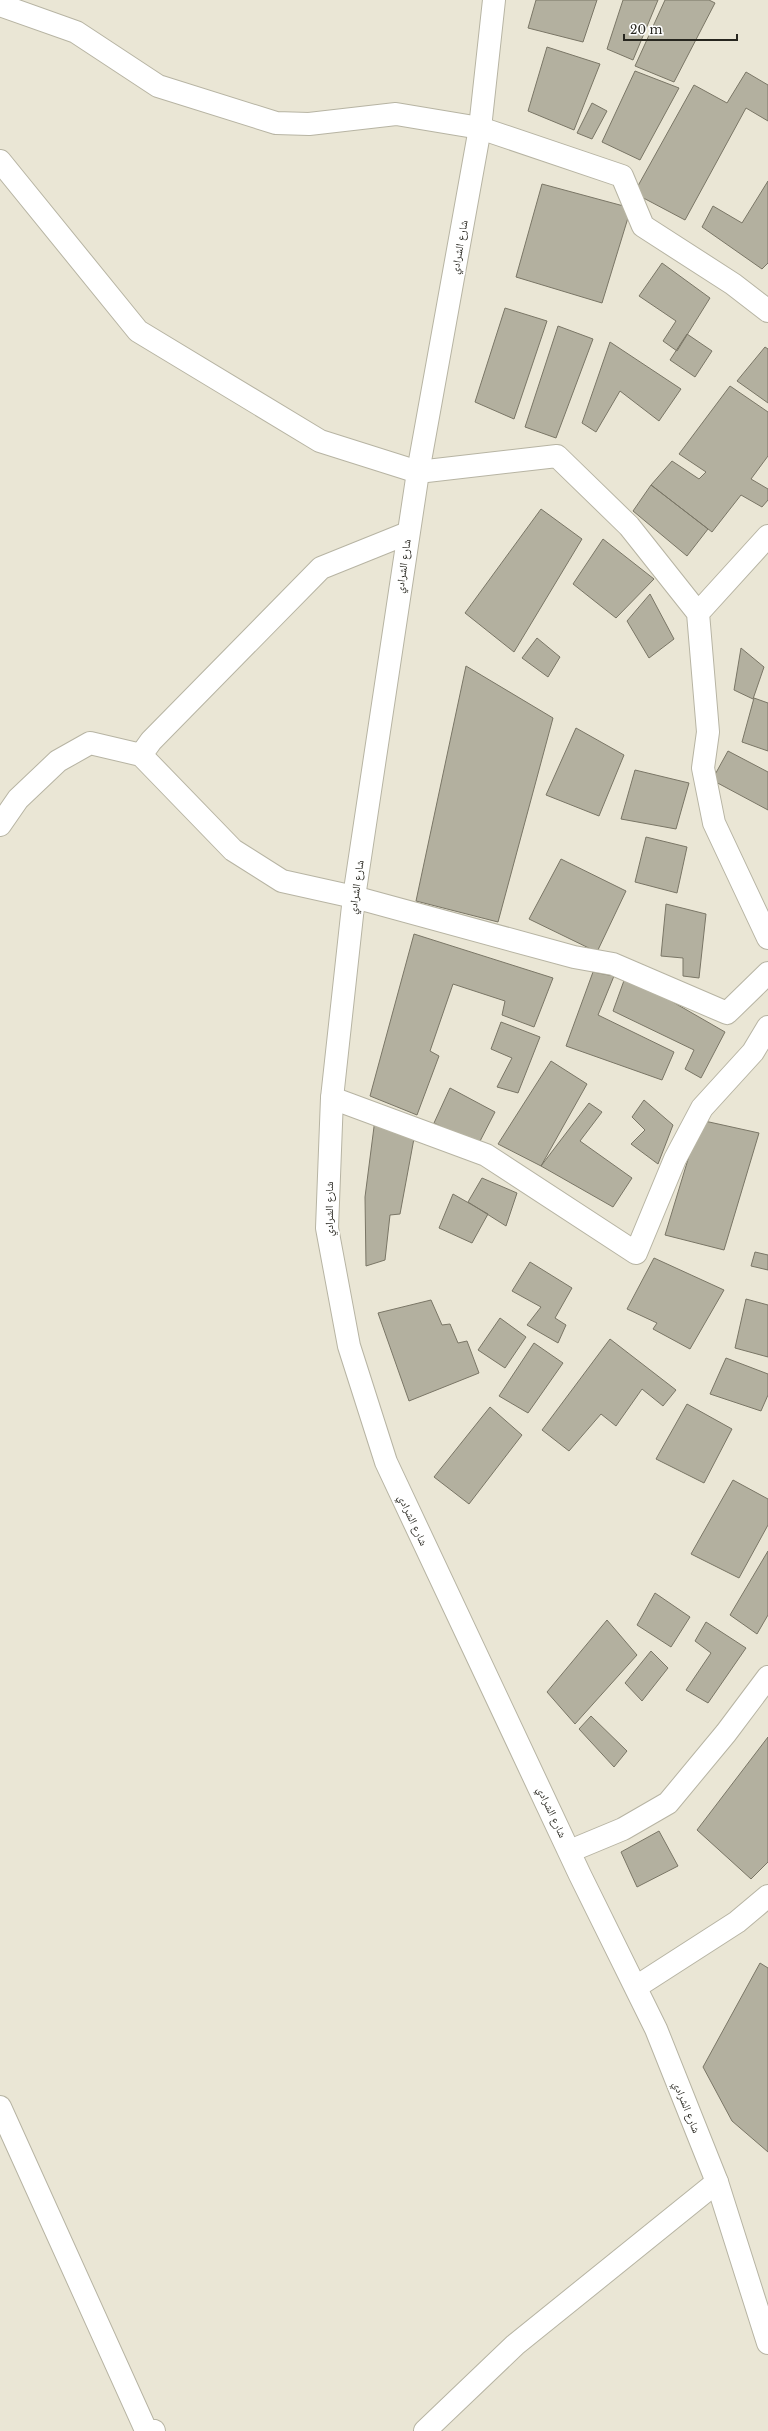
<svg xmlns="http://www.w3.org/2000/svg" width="768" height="2431" font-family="'Libre Baskerville','Noto Naskh Arabic',serif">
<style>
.building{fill:#b3b09f;stroke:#7a7666}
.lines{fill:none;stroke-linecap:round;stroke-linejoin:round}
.street-casing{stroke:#b7b4a3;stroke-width:24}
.secondary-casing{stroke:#b7b4a3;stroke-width:24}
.street{stroke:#fff;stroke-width:22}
.secondary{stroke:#fff;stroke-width:22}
.labels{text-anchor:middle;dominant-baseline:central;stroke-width:4;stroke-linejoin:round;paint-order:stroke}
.street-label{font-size:11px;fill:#27261f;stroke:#fff}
</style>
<rect width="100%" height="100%" fill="#eae6d5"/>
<path class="building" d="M 536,0 L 597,0 L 583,42 L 528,28 Z
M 623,0 L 658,0 L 633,60 L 607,49 Z
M 665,0 L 709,0 L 715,3 L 674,82 L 635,66 Z
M 547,47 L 600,64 L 574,130 L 528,111 Z
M 635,71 L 679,88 L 640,160 L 602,142 Z
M 746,72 L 768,85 L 768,121 L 746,108 L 685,220 L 634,193 L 694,85 L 727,103 Z
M 592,103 L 607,111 L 592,139 L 577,133 Z
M 768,181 L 768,263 L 762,269 L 702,227 L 713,206 L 742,223 Z
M 542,184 L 631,208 L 602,303 L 516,277 Z
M 662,263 L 710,298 L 677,351 L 663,341 L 676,321 L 639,296 Z
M 505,308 L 547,321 L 514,419 L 475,402 Z
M 558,326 L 593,339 L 556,438 L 525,427 Z
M 687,334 L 712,351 L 695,377 L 670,360 Z
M 610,342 L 681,389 L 659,421 L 620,391 L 596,432 L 582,423 Z
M 765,347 L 768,349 L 768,403 L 737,381 Z
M 730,386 L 768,412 L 768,456 L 751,479 L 768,489 L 768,500 L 762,507 L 741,495 L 712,532 L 651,485 L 672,461 L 699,479 L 706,472 L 679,454 Z
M 651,485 L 708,529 L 687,556 L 633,511 Z
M 541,509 L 582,539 L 514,652 L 465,613 Z
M 603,539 L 654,579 L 616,618 L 573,584 Z
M 650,594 L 674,639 L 649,658 L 627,621 Z
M 537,638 L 560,657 L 548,677 L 522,658 Z
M 741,648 L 764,667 L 753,699 L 734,690 Z
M 466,666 L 553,718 L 498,922 L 416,901 Z
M 754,698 L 768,703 L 768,751 L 742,742 Z
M 576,728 L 624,755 L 599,816 L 546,795 Z
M 728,751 L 768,772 L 768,810 L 712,780 Z
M 635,770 L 689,783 L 676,829 L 621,819 Z
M 646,837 L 687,847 L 677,893 L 635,882 Z
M 561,859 L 626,891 L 597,952 L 529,919 Z
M 666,904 L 706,914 L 699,978 L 683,976 L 683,958 L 661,956 Z
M 414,934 L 553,978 L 534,1027 L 502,1015 L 505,1001 L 453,984 L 430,1051 L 439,1056 L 417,1115 L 370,1096 Z
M 593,972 L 614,976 L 598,1015 L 674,1052 L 662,1080 L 566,1046 Z
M 626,975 L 725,1032 L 701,1078 L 685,1069 L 694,1050 L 613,1011 Z
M 501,1022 L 540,1037 L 518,1093 L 497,1087 L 512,1058 L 491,1049 Z
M 551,1061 L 587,1084 L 541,1166 L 498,1144 Z
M 450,1088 L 495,1112 L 478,1145 L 434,1123 Z
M 644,1100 L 673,1125 L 658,1164 L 631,1144 L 645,1130 L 632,1117 Z
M 589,1103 L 602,1112 L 580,1141 L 632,1178 L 613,1207 L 541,1166 Z
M 375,1119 L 415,1133 L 400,1214 L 390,1215 L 385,1260 L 366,1266 L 365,1197 Z
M 700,1120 L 759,1133 L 724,1250 L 665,1235 Z
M 482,1178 L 517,1193 L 506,1226 L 468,1202 Z
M 453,1194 L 488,1214 L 472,1243 L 439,1228 Z
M 755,1252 L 768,1255 L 768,1270 L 751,1266 Z
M 654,1258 L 724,1290 L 690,1349 L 653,1329 L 657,1323 L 627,1309 Z
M 530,1262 L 572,1288 L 555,1318 L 566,1325 L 558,1343 L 527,1325 L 541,1307 L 512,1291 Z
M 746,1299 L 768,1305 L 768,1357 L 735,1348 Z
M 431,1300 L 442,1325 L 450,1324 L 458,1343 L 467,1341 L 479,1373 L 409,1401 L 378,1313 Z
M 500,1318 L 526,1337 L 505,1368 L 478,1350 Z
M 610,1339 L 676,1390 L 663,1406 L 642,1389 L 616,1426 L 601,1414 L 569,1451 L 542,1430 Z
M 534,1343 L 563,1363 L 528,1413 L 499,1396 Z
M 726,1358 L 768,1374 L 768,1395 L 761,1411 L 710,1394 Z
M 687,1404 L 732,1429 L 704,1483 L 656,1459 Z
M 490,1407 L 522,1435 L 469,1504 L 434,1477 Z
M 733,1480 L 768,1499 L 768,1525 L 739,1578 L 691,1554 Z
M 768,1551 L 768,1615 L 757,1634 L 730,1615 Z
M 655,1593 L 690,1617 L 671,1647 L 637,1625 Z
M 607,1620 L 637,1655 L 575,1724 L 547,1692 Z
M 706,1622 L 746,1648 L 708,1703 L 686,1690 L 711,1653 L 695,1641 Z
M 651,1651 L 668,1668 L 642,1701 L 625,1683 Z
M 591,1716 L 627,1751 L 614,1767 L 579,1729 Z
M 768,1737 L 768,1862 L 751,1879 L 697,1830 Z
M 659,1831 L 678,1866 L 637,1887 L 621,1852 Z
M 760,1963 L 768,1968 L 768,2152 L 732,2121 L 703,2067 Z"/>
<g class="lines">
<g class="street-casing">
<path id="street" d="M 0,5 L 76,32 L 158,86 L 276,123 L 309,124 L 396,114 L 480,128 L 622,176 L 643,226 L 733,284 L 768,311
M 0,161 L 138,331 L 320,441 L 418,472 L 557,456 L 629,526 L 698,613
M 768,536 L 698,613 L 708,732 L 703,768 L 714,823 L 768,938
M 141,755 L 151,741 L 321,568 L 408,533
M 0,825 L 18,799 L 58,761 L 90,743 L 141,755 L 233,850 L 282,881 L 354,897 L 574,957 L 613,964 L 727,1013 L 768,973
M 332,1098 L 486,1155 L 636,1253 L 675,1159 L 702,1108 L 753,1052 L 768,1027
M 570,1851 L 623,1829 L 668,1803 L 726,1733 L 768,1677
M 636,1987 L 737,1922 L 768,1896
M 0,2107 L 145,2428 L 154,2431
M 425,2431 L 515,2345 L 717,2182"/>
</g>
<g class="secondary-casing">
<path id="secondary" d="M 494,0 L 480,128 L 418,472 L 354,897 L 332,1098 L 327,1228 L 349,1346 L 386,1462 L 580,1875 L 656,2029 L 717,2182 L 768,2343"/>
</g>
<use href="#street" class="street"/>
<use href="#secondary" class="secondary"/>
</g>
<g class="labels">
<g class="street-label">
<text transform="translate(459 247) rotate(-80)">شارع الشرادي</text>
<text transform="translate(403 566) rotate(-82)">شارع الشرادي</text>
<text transform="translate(356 887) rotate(-82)">شارع الشرادي</text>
<text transform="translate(329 1209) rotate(-90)">شارع الشرادي</text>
<text transform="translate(413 1520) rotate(65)">شارع الشرادي</text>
<text transform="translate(552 1812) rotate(65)">شارع الشرادي</text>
<text transform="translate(687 2107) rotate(68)">شارع الشرادي</text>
</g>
</g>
<path d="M624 34v6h113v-6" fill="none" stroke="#27261f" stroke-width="2"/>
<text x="630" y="34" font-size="12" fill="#27261f" stroke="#ffffff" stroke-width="3" paint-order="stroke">20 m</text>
</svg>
